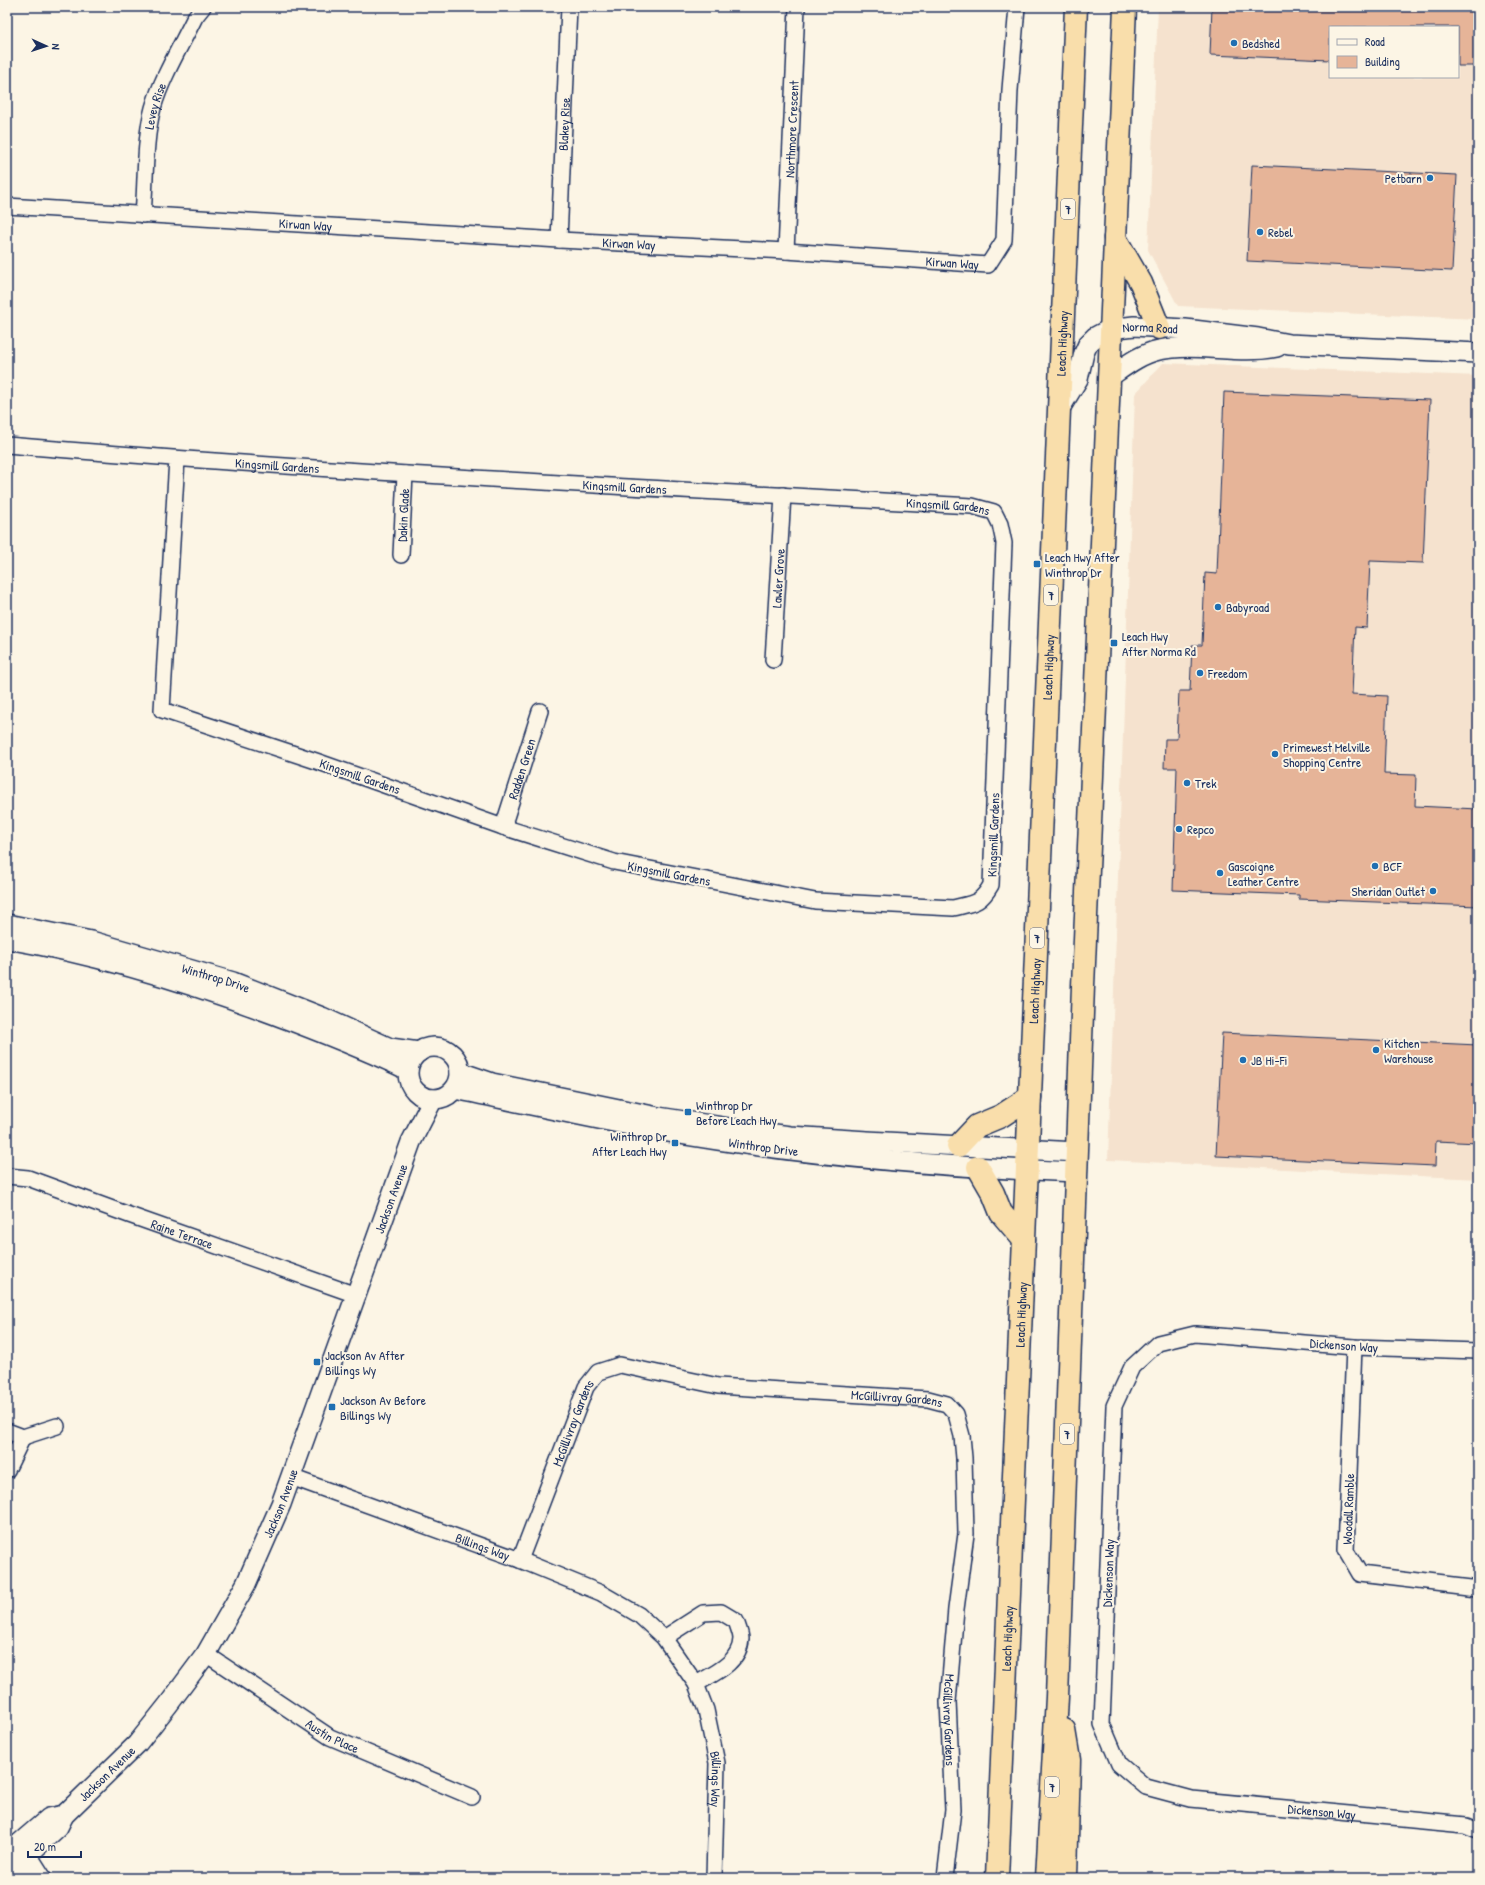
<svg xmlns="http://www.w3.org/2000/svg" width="1485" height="1885" font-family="'Patrick Hand',sans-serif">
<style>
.built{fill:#f5e2ce;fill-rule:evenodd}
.building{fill:#e6b498;stroke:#1b2f5e}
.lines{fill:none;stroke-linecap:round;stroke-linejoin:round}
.minor-casing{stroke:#1b2f5e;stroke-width:18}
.tertiary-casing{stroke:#1b2f5e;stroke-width:22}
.trunk-casing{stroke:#1b2f5e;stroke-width:25}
.minor{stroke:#fcf5e5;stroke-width:15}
.tertiary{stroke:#fcf5e5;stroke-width:19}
.trunk{stroke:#f9deab;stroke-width:22}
.poi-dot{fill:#1f6fb2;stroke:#fcf5e5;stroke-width:1.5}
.labels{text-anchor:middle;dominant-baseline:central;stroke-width:4;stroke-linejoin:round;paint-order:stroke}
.shield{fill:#fcf5e5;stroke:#5e6a86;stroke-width:1}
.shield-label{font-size:12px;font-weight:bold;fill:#1b2f5e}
.poi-label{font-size:13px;fill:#1b2f5e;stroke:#fcf5e5;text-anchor:start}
.street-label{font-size:13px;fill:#1b2f5e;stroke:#fcf5e5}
</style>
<rect width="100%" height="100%" fill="#fcf5e5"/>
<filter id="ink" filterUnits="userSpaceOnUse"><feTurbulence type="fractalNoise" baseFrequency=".025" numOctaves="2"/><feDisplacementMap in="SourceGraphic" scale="8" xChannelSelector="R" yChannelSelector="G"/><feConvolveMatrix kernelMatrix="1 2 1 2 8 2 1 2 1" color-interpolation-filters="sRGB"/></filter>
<g filter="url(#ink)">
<path class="built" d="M 1158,7 L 1478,7 L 1478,319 L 1178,306 L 1148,250 ZM 1330,27 L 1458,27 L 1458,77 L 1330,77 Z
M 1163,363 L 1478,376 L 1478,1179 L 1108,1160 L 1135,394 Z"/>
<path class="building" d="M 1212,7 L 1478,7 L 1478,66 L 1458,66 L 1458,27 L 1330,27 L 1330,60 L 1210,55 Z
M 1252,165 L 1457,175 L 1452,271 L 1247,261 Z
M 1224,392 L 1430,400 L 1423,563 L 1370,561 L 1367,628 L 1355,627 L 1352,694 L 1387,696 L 1384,774 L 1416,775 L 1415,806 L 1478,809 L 1478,906 L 1299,899 L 1299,895 L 1173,890 L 1177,768 L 1164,768 L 1165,739 L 1177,739 L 1179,691 L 1190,691 L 1192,645 L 1202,645 L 1205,573 L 1217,574 Z
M 1222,1033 L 1478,1045 L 1478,1143 L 1436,1141 L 1435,1166 L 1216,1156 Z"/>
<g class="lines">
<g class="minor-casing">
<g id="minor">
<path id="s1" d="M 7,206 L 559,240 L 786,251 L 988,265 L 1004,240 L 1010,90 L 1017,7"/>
<path id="s2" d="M 143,215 C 146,181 144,141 153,108 C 162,77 181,46 195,17 L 203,7"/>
<path id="s3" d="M 559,240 L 569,7"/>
<path id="s4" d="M 786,251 L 797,7"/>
<path id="s5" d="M 7,445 C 328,472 650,488 972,506 L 994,512 L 1000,524 L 1004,543 L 991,885 C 980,904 974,903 953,908 L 815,901 L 614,862 L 503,827 L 316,761 L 162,710 L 177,459"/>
<path id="s6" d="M 401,555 L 405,474"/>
<path id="s7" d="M 773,660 L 783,495"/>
<path id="s8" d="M 503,827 L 540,711"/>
<path id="s9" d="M 7,1176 L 28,1178 L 129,1215 L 356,1295"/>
<path d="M 1354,1347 L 1346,1550 L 1360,1574 L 1478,1588"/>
<path id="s10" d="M 1478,1351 L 1354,1347 L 1195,1334 L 1158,1343 L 1132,1367 L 1114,1406 L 1102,1724 L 1119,1764 L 1146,1787 L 1191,1799 L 1465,1825 L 1478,1830"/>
<path d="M 7,1431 L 23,1437 L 57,1426"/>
<path d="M 7,1470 L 23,1437"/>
<path id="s11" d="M 291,1477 L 520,1560 L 601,1593 L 639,1615 L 664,1638 L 696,1684 L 706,1710 L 717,1763 L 714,1878"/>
<path id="s12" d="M 520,1560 L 586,1387 L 598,1372 L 620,1365 L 718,1386 L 928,1399 L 947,1404 L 956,1414 L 962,1436 L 964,1458 L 966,1534 L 956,1609 L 948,1702 L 953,1810 L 945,1878"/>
<path d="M 664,1638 L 703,1613 L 721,1612 L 736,1621 C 738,1627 741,1634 741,1639 C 740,1663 713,1674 696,1684"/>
<path id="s13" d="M 206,1654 L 330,1737 L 472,1797"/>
<path d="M 23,1845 L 44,1878"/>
<path d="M 12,1856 L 27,1878"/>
</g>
</g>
<g class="tertiary-casing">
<g id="tertiary">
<path d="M 1108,378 C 1124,367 1140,354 1159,350 C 1198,342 1237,355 1277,347"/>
<path id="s14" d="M 1059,410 L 1078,379 L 1084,353 L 1088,344 L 1095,337 L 1110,329 L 1134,326 L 1185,329 L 1258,338 L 1289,344 L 1478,353"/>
<path id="s15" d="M 7,924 L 91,941 L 233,982 L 322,1017 L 390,1048 L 419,1052"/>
<path d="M 7,939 C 105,956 201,986 294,1022 C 333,1037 371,1052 408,1070"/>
<circle cx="434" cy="1073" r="26"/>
<path d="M 460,1072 L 492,1083 L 658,1117 L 730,1128 L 790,1136 L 867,1141 L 1077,1152"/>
<path id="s16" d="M 455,1089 C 524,1103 593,1119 662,1131 C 798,1155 938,1167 1076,1172"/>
<path d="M 7,1854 L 49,1818 L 64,1815"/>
<path id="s17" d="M 7,1867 L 18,1864 L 30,1853 L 58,1827 L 64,1815 L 137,1744 L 168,1705 L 206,1654 L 246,1584 L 281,1504 L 411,1142 L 433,1099"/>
</g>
</g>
<g class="trunk-casing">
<g id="trunk">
<path d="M 1115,238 L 1141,283 L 1159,328"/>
<path d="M 958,1146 L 977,1126 L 1001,1116 L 1030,1097"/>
<path d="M 978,1167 L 993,1193 L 1001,1213 L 1024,1240"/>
<path d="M 1064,1730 L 1069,1760 L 1066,1878"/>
<path id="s18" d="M 997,1878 L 1076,7"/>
<path d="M 1047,1878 L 1057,1697 L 1083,986 L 1125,7"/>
</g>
</g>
<use href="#minor" class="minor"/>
<use href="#tertiary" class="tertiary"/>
<use href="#trunk" class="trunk"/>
</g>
</g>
<g class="poi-dot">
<circle cx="1234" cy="43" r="4"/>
<circle cx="1430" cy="178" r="4"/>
<circle cx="1260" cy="232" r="4"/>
<rect x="1033" y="560" width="8" height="8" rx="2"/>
<circle cx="1218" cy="607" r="4"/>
<rect x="1110" y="639" width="8" height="8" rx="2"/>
<circle cx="1200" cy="673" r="4"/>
<circle cx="1275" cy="754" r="4"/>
<circle cx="1187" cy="783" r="4"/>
<circle cx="1179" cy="829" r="4"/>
<circle cx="1375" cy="866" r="4"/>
<circle cx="1220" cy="873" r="4"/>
<circle cx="1433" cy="891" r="4"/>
<circle cx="1376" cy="1050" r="4"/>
<circle cx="1243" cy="1060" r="4"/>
<rect x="684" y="1108" width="8" height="8" rx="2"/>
<rect x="671" y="1139" width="8" height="8" rx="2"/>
<rect x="313" y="1358" width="8" height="8" rx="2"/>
<rect x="328" y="1403" width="8" height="8" rx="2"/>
</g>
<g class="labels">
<g class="shield">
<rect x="1061" y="199" width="14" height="20" rx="3"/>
<rect x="1044" y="585" width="14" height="20" rx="3"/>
<rect x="1030" y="928" width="14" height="20" rx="3"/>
<rect x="1060" y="1424" width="14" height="20" rx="3"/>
<rect x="1045" y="1777" width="14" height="20" rx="3"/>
</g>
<g class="shield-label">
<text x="1068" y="209">7</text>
<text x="1051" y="595">7</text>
<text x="1037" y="938">7</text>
<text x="1067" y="1434">7</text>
<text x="1052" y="1787">7</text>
</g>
<g class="poi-label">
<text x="1242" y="43">Bedshed</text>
<text x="1422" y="178" text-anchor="end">Petbarn</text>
<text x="1268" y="232">Rebel</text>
<text x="1045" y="557">Leach Hwy After<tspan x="1045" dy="15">Winthrop Dr</tspan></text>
<text x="1226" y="607">Babyroad</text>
<text x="1122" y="636">Leach Hwy<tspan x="1122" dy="15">After Norma Rd</tspan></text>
<text x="1208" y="673">Freedom</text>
<text x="1283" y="747">Primewest Melville<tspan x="1283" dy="15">Shopping Centre</tspan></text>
<text x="1195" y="783">Trek</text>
<text x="1187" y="829">Repco</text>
<text x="1228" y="866">Gascoigne<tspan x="1228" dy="15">Leather Centre</tspan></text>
<text x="1383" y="866">BCF</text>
<text x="1425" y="891" text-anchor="end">Sheridan Outlet</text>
<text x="1384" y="1043">Kitchen<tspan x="1384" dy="15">Warehouse</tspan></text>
<text x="1251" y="1060">JB Hi-Fi</text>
<text x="696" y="1105">Winthrop Dr<tspan x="696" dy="15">Before Leach Hwy</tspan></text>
<text x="667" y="1136" text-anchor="end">Winthrop Dr<tspan x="667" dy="15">After Leach Hwy</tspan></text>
<text x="325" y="1355">Jackson Av After<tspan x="325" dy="15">Billings Wy</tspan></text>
<text x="340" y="1400">Jackson Av Before<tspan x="340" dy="15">Billings Wy</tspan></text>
</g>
<g class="street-label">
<text stroke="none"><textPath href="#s2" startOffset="110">Levey Rise</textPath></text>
<text stroke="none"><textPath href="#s3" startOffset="116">Blakey Rise</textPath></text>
<text stroke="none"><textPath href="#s4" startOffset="122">Northmore Crescent</textPath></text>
<text stroke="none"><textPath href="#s1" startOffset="299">Kirwan Way</textPath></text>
<text stroke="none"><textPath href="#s1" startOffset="623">Kirwan Way</textPath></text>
<text stroke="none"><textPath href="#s1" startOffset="947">Kirwan Way</textPath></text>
<text stroke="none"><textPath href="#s14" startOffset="140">Norma Road</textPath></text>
<text stroke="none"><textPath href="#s18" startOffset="1536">Leach Highway</textPath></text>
<text stroke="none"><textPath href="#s5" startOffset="271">Kingsmill Gardens</textPath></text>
<text stroke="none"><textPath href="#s5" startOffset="619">Kingsmill Gardens</textPath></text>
<text stroke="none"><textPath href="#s5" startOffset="943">Kingsmill Gardens</textPath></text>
<text stroke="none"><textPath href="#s6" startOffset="40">Dakin Glade</textPath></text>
<text stroke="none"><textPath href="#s7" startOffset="82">Lawler Grove</textPath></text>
<text stroke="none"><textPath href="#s18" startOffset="1212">Leach Highway</textPath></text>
<text stroke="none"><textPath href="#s8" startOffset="61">Radden Green</textPath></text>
<text transform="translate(360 776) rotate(19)">Kingsmill Gardens</text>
<text transform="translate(993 835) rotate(-88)">Kingsmill Gardens</text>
<text transform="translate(669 873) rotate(11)">Kingsmill Gardens</text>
<text stroke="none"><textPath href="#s15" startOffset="216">Winthrop Drive</textPath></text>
<text stroke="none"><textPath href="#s18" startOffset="888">Leach Highway</textPath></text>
<text stroke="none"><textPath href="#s16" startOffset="314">Winthrop Drive</textPath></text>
<text stroke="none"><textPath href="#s17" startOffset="787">Jackson Avenue</textPath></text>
<text stroke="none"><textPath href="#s9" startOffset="185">Raine Terrace</textPath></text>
<text stroke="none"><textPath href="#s18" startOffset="564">Leach Highway</textPath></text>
<text transform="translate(1344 1345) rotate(4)">Dickenson Way</text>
<text stroke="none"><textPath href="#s12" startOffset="507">McGillivray Gardens</textPath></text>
<text stroke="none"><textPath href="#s12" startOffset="147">McGillivray Gardens</textPath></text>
<text stroke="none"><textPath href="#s17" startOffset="463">Jackson Avenue</textPath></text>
<text transform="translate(1348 1509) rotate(-88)">Woodall Ramble</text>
<text stroke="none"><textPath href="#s11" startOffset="204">Billings Way</textPath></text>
<text transform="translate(1108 1573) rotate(-88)">Dickenson Way</text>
<text stroke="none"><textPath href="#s18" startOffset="240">Leach Highway</textPath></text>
<text stroke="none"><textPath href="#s12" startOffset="879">McGillivray Gardens</textPath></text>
<text stroke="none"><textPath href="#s13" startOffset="151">Austin Place</textPath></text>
<text stroke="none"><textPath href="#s17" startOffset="139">Jackson Avenue</textPath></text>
<text stroke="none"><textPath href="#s11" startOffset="563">Billings Way</textPath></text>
<text stroke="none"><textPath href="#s10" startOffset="975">Dickenson Way</textPath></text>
</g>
</g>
<rect width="1485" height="1885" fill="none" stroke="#fcf5e5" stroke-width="24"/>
<rect x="12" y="12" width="1461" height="1861" fill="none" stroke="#1b2f5e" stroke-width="1.5" filter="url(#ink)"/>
<rect x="1329" y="26" width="130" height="52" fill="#fcf5e5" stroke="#a2a6af"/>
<rect x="1337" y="39" width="20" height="6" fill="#fcf5e5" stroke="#a2a6af"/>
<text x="1365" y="46" font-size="12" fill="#1b2f5e">Road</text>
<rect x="1337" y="56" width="20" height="12" fill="#e6b498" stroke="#a2a6af"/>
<text x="1365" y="66" font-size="12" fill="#1b2f5e">Building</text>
<g transform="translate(46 46) rotate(93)" stroke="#fcf5e5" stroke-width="3" paint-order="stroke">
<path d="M0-3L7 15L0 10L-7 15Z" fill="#1b2f5e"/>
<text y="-6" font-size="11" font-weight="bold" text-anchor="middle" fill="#1b2f5e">N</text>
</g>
<path d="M28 1851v6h53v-6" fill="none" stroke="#1b2f5e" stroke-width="2"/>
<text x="34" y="1851" font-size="12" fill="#1b2f5e" stroke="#fcf5e5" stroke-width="3" paint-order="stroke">20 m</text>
</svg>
